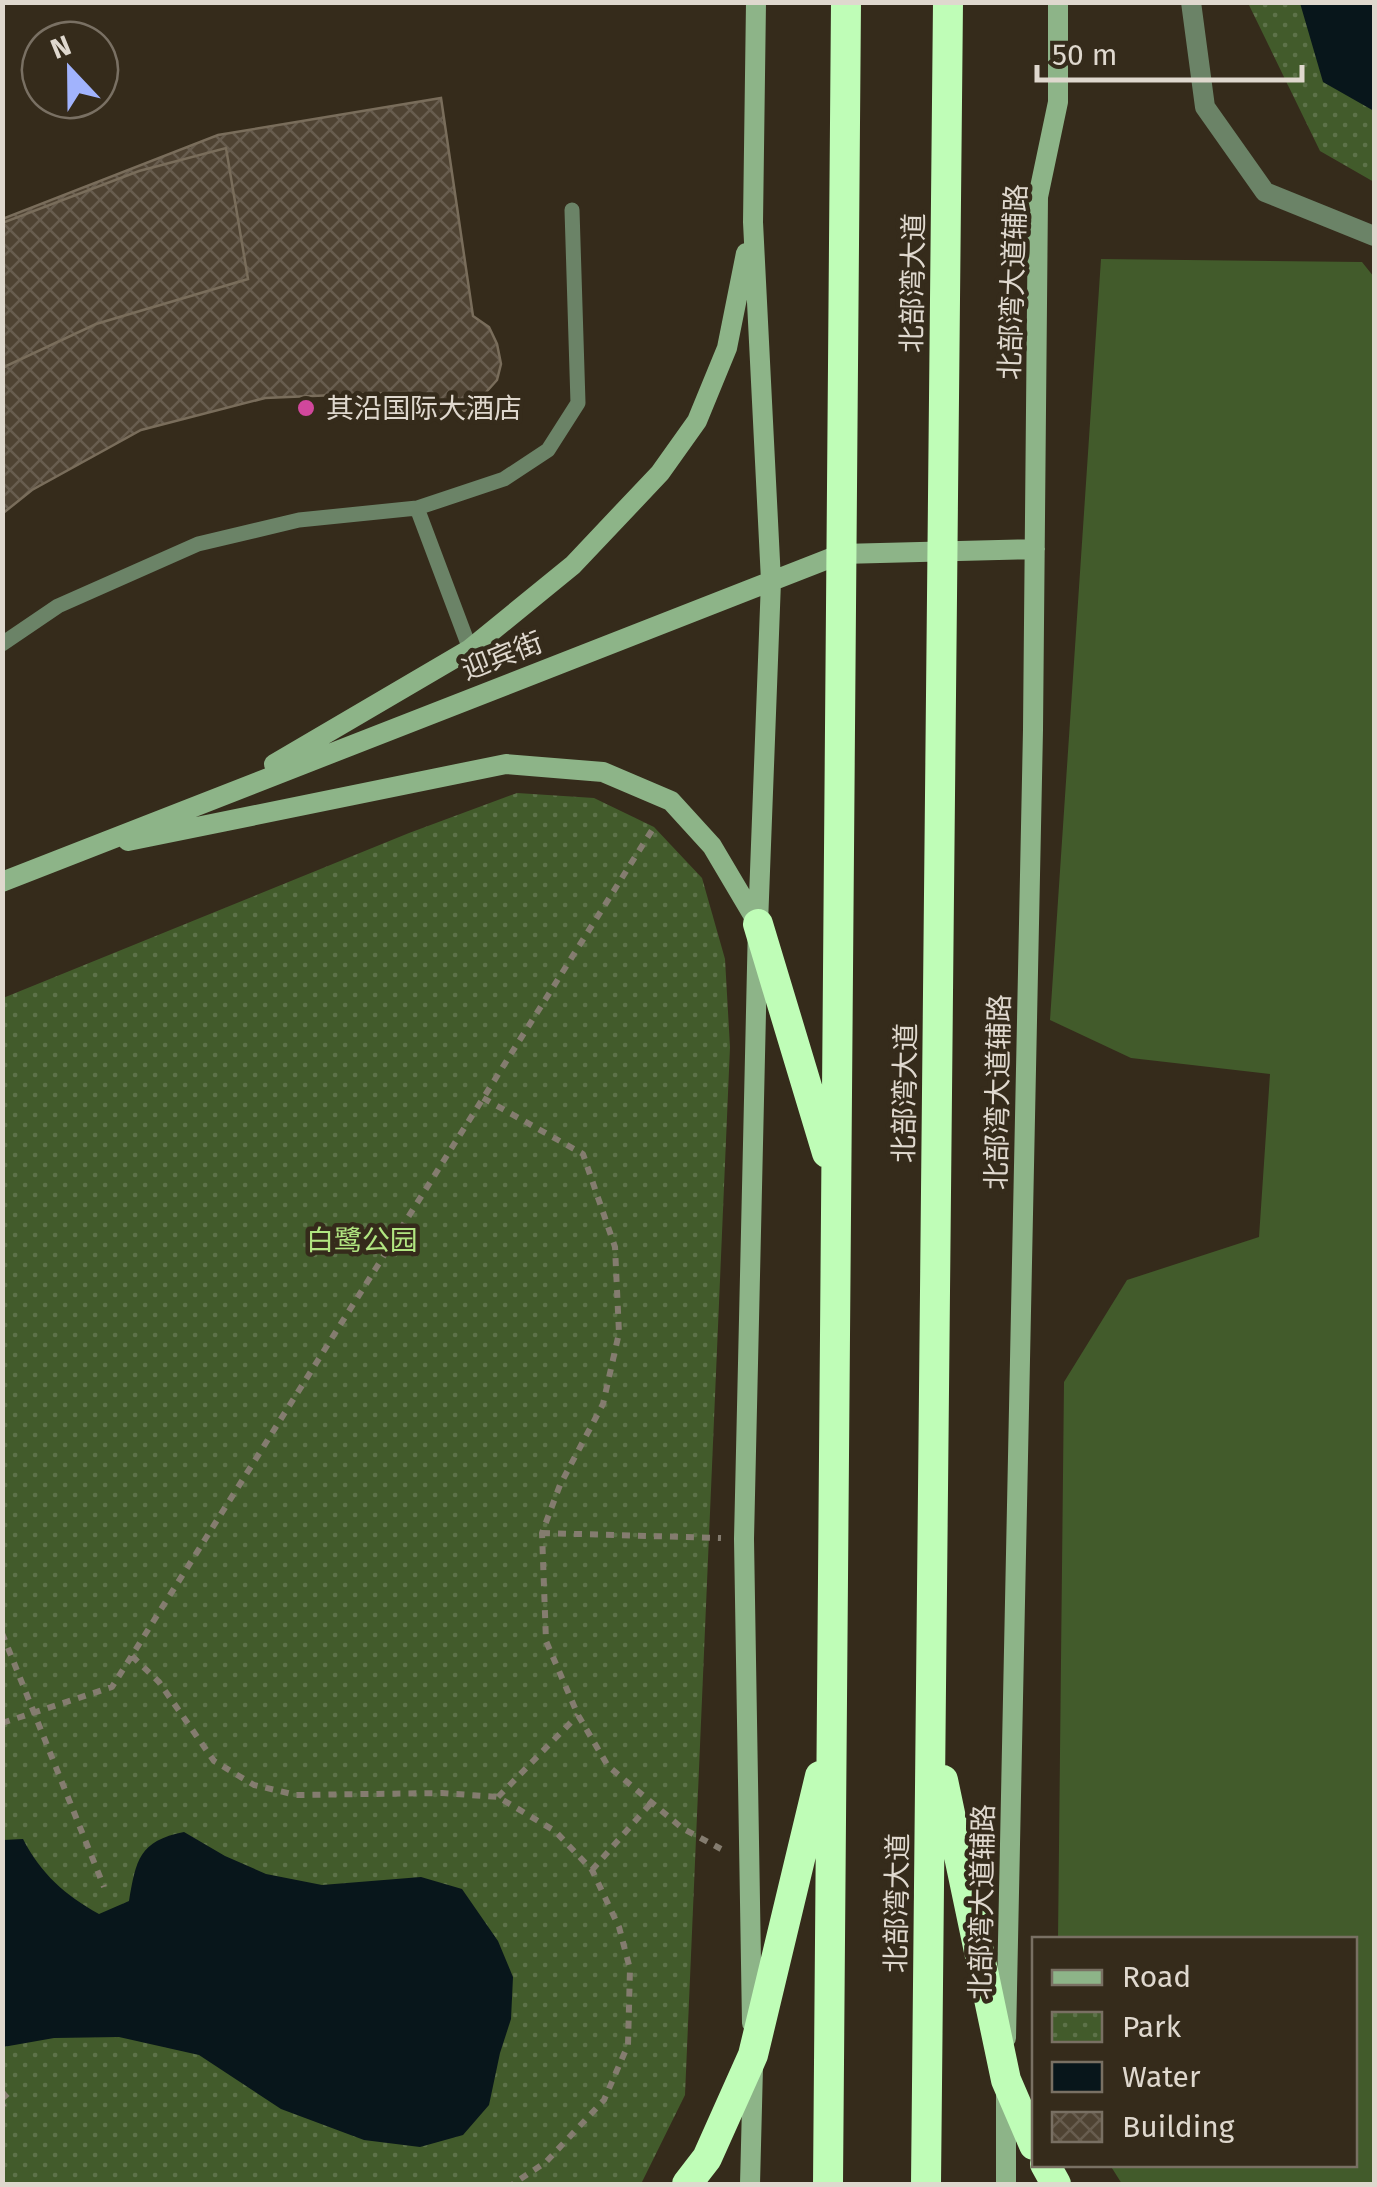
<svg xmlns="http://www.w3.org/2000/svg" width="1377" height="2187" font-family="'Fira Sans','Noto Sans SC',sans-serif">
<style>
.grass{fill:#425b2b}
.park{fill:url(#park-dots)}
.water{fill:#08161b}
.building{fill:url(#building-cross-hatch);stroke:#796d5b;stroke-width:2.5}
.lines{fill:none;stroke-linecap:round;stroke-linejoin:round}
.path{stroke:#847c6f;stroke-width:6;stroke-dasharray:8 8;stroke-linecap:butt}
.lane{stroke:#6b8367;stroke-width:15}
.street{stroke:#6b8367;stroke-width:20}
.secondary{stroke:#8db488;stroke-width:20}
.highway{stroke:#bffdb7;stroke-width:30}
.hotel-dot{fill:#d1479c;stroke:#352b1b;stroke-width:4}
.labels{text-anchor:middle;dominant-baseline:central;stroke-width:9;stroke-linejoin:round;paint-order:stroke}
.street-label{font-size:28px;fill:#dfd8ce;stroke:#352b1b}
.poi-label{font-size:28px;fill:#dfd8ce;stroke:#352b1b;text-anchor:start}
.park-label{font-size:28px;fill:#b1e681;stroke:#352b1b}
</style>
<defs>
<pattern id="park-dots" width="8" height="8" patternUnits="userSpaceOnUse" patternTransform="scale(2.5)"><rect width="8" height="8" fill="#425b2b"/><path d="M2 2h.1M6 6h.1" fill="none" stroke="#5d7249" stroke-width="1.8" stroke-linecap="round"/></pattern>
<pattern id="building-cross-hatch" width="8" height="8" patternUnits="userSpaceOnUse" patternTransform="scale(2.5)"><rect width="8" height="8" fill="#4f4333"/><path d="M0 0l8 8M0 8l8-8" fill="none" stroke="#685d4f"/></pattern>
</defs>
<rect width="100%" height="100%" fill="#352b1b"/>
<path class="grass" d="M 1101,259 L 1362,262 L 1374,277 L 1374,2184 L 1122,2184 L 1110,2165 L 1354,2164 L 1354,1940 L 1058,1939 L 1064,1382 L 1127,1280 L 1259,1237 L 1270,1074 L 1131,1058 L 1050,1020 Z"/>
<path class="park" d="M 1248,3 L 1374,3 L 1374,182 L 1320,151 Z
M 517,793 L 594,798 L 654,827 L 702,878 L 725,959 L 730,1047 L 685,2095 L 641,2184 L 3,2184 L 3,998 L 409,833 Z"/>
<path class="water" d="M 1300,3 L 1374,3 L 1374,111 L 1323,82 Z
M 184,1832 L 225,1856 L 266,1874 L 322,1885 L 421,1877 L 462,1889 L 498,1941 L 513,1977 L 511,2019 L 500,2053 L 489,2105 L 463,2135 L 420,2147 L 364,2140 L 281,2109 L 199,2055 L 119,2037 L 54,2038 L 3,2047 L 3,1840 L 23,1839 C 41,1874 65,1895 99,1914 L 129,1901 C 136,1860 139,1841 184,1832 Z"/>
<path class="building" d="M 441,98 L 473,316 L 489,327 L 497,344 L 501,364 L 497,380 L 471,409 L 453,414 L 432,413 L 415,407 L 406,392 L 265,398 L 141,430 L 32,490 L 2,514 L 2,219 L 218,135 Z
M 226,148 L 248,279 L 96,324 L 2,368 L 2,223 L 139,171 Z"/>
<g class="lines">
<path class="path" d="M 483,1098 L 583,1154 L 615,1247 L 619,1333 L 603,1404 L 560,1485 L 542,1533 L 546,1641 L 578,1715 L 608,1766 L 682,1828 L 721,1849
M 542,1533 L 721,1538
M 2,1633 L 104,1887
M 132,1656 L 159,1682 L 214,1761 L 254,1785 L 296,1795 L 442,1793 L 498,1797 L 555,1831 L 592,1870 L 619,1927 L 630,1969 L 628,2045 L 604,2100 L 546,2162 L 513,2184
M 2,1723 L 112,1687 L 654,827
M 498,1797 L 578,1715
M 592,1870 L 651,1803
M 2,2092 L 9,2100 L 2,2105"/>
<path class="lane" d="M 417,508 L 470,649
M 2,644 L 58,606 L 198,544 L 299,520 L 417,508 L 504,479 L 548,450 L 578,403 L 572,210"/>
<path class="street" d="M 1191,2 L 1205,107 L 1265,192 L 1374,236"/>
<path class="secondary" d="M 274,764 L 470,649 L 573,565 L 660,473 L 697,421 L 727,348 L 746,253
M 128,841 L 506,764 L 603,772 L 671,801 L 712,846 L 757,922
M 2,882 L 841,554 L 1035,549
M 752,2023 L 744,1539 L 758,924 L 771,581 L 753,222 L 756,2
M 1006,2038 L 1033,730 L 1038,197 L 1058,102 L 1058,2
M 1006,2092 L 1006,2184
M 750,2184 L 753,2067"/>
<path class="highway" d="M 758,924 L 827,1153
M 943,1780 L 1006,2080 L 1034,2145
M 1045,2164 L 1056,2184
M 687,2184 L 707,2158 L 753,2055 L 820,1776
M 828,2184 L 846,2
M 926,2184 L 948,2"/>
</g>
<circle class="hotel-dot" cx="306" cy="408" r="10"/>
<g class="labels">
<g class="street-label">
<text transform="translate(1013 282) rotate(-88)">北部湾大道辅路</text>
<text transform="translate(913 283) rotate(-89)">北部湾大道</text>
<text transform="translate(502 656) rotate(-21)">迎宾街</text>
<text transform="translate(998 1092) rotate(-89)">北部湾大道辅路</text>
<text transform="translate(905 1093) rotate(-89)">北部湾大道</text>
<text transform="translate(982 1902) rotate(-89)">北部湾大道辅路</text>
<text transform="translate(897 1903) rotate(-89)">北部湾大道</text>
</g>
<g class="poi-label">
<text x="326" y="408">其沿国际大酒店</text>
</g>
<g class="park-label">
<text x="362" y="1240">白鹭公园</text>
</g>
</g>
<rect width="1377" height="2187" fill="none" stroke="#dfd8ce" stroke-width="10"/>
<rect x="1032" y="1937" width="325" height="230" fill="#352b1b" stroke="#797063" stroke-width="2.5"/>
<rect x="1052" y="1970" width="50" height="15" fill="#8db488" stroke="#797063" stroke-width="2.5"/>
<text x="1122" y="1987" font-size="30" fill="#dfd8ce">Road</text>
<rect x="1052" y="2012" width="50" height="30" fill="url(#park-dots)" stroke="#797063" stroke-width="2.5"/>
<text x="1122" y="2037" font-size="30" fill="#dfd8ce">Park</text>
<rect x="1052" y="2062" width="50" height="30" fill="#08161b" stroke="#797063" stroke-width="2.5"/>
<text x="1122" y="2087" font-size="30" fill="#dfd8ce">Water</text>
<rect x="1052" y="2112" width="50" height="30" fill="url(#building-cross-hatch)" stroke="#797063" stroke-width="2.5"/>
<text x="1122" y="2137" font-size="30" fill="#dfd8ce">Building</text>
<g transform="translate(70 70) rotate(338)"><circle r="48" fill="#352b1b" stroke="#797063" stroke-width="2.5"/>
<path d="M0-8L18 38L0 25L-18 38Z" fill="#a1b3fd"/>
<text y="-15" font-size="28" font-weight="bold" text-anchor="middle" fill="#dfd8ce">N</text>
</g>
<path d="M1037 65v15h265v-15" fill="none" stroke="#dfd8ce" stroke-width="5"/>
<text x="1052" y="65" font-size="30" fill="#dfd8ce" stroke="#352b1b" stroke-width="8" paint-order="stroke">50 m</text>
</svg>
